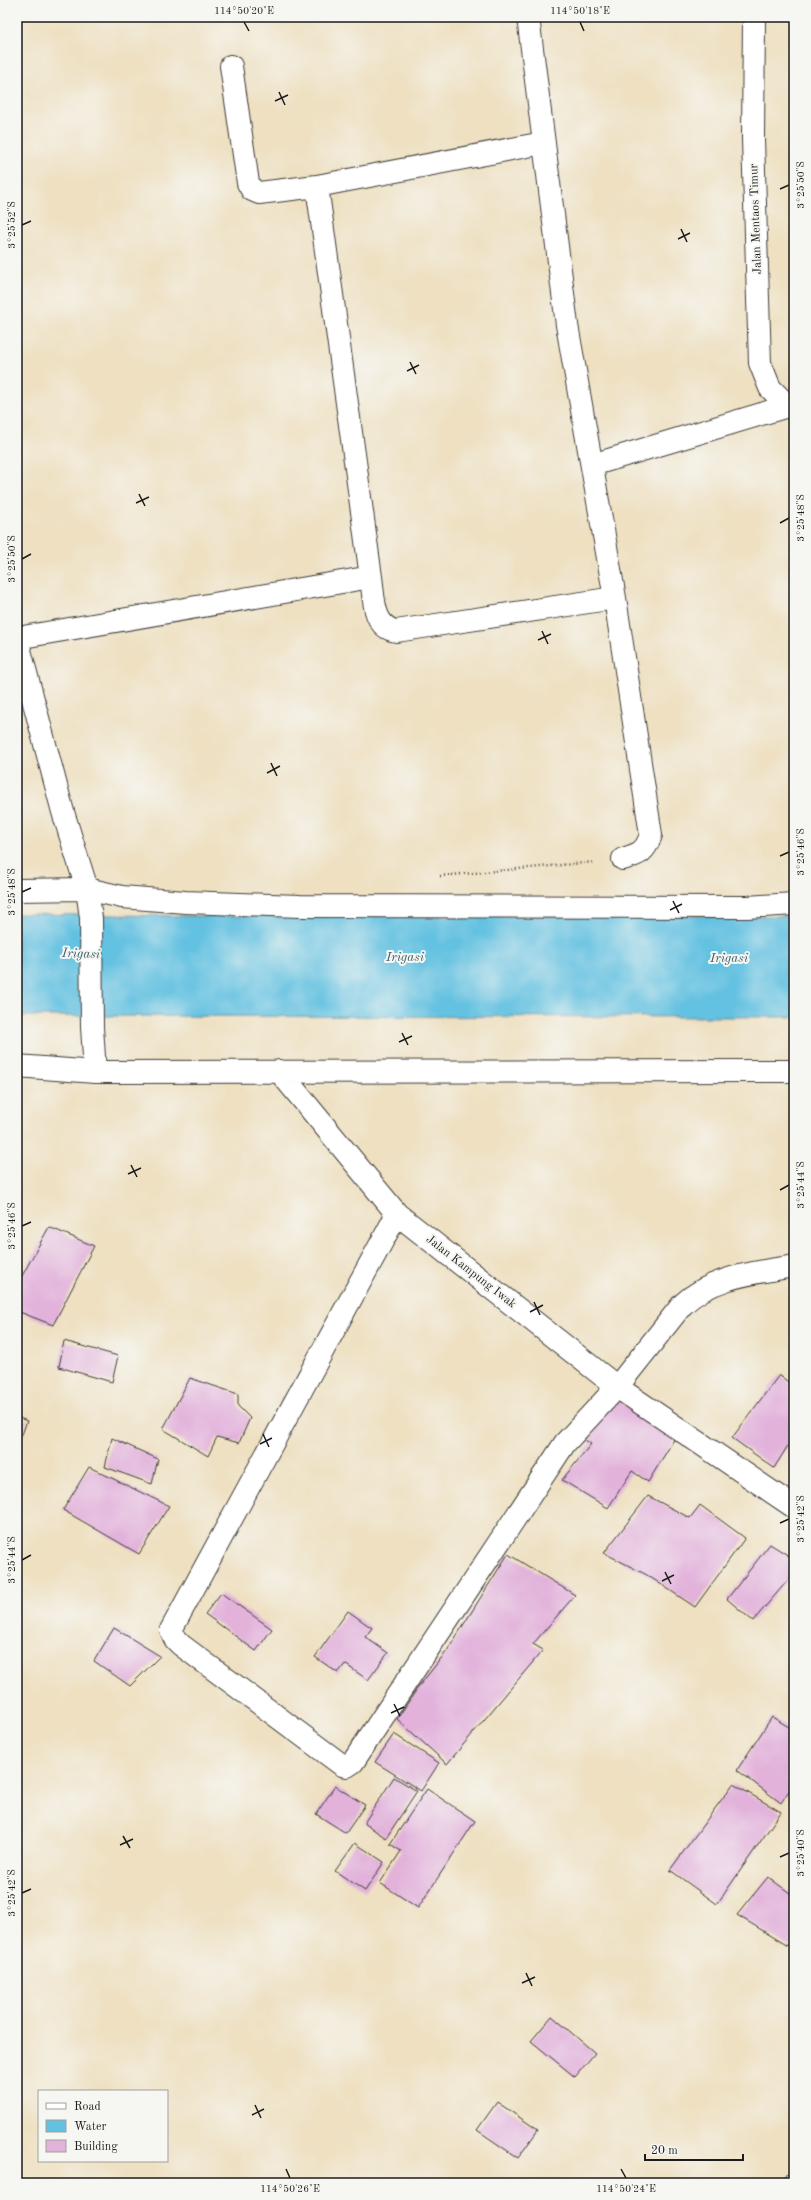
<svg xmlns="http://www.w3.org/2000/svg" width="811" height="2200" font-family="'Old Standard TT',serif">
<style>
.water{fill:#63c1e1;stroke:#406e7e}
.building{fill:#e2b2db}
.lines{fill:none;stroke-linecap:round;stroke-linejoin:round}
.service-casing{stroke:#3c3935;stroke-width:19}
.minor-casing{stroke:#3c3935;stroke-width:24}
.path{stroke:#3c3935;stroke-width:2.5;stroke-dasharray:1 3;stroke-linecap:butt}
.service{stroke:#fff;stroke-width:17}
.minor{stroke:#fff;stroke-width:22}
.ticks{fill:none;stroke:#1c1c1c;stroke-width:1.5}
.labels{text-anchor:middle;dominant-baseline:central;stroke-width:4;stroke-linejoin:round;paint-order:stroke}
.street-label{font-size:12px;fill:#1c1c1c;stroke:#f6f6f2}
.water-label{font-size:13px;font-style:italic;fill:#385e6b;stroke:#f6f6f2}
.neatline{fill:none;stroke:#1c1c1c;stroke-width:1.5}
.ticks-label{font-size:10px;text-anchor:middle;fill:#1c1c1c}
</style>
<rect width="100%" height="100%" fill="#f6f6f2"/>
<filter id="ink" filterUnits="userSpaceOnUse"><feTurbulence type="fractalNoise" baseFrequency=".025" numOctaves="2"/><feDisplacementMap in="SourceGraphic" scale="8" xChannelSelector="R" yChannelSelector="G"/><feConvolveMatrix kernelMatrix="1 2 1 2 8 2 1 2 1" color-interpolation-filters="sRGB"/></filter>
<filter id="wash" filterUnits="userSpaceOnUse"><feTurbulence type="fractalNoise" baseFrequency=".012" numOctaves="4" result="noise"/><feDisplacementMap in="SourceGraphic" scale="16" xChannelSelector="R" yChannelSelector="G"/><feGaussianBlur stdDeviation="0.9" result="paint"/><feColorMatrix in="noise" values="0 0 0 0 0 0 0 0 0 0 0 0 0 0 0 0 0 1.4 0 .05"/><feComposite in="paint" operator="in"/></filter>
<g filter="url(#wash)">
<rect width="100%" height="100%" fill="#eee0c1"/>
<path class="water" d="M 17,914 L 199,916 L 794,916 L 794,1017 L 17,1016 Z"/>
<g id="blocks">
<path class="building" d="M 49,1227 L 94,1246 L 53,1325 L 17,1311 L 17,1285 Z
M 64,1341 L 118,1356 L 112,1382 L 59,1367 Z
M 779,1375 L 794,1386 L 794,1436 L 774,1468 L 732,1438 Z
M 190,1378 L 238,1394 L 238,1406 L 250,1418 L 239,1443 L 217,1437 L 208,1456 L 163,1429 Z
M 611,1394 L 675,1438 L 648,1482 L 632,1471 L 608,1508 L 562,1480 L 591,1444 L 582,1438 Z
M 17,1417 L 27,1421 L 17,1448 Z
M 112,1438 L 158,1459 L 152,1484 L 105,1467 Z
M 89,1467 L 169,1506 L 139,1554 L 63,1510 Z
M 648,1496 L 690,1518 L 700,1505 L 745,1538 L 695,1607 L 647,1575 L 604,1553 Z
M 770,1544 L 794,1559 L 794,1573 L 753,1621 L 727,1599 Z
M 508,1554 L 575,1595 L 533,1644 L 543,1650 L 447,1764 L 397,1719 L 419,1686 L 447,1651 Z
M 221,1593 L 272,1629 L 256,1651 L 205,1614 Z
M 348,1611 L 372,1628 L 365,1637 L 388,1653 L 368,1680 L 345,1664 L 338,1673 L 315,1657 Z
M 114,1628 L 160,1656 L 130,1686 L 94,1661 Z
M 772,1717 L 794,1730 L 794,1783 L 781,1803 L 737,1770 Z
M 394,1734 L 439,1763 L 421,1791 L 375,1762 Z
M 394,1777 L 417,1791 L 386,1838 L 364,1823 Z
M 733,1784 L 781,1812 L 717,1904 L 670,1870 Z
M 335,1786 L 365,1805 L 346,1833 L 316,1814 Z
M 427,1789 L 475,1821 L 418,1908 L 380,1883 L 401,1851 L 390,1844 Z
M 355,1843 L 384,1862 L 365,1891 L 335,1871 Z
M 768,1877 L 794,1896 L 793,1949 L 737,1915 Z
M 552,2016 L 595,2053 L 575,2077 L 531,2041 Z
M 497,2102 L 538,2130 L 518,2158 L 477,2130 Z"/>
</g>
</g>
<g filter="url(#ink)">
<use href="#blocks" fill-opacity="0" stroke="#3c3935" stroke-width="1"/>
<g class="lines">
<g class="service-casing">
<path id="service" d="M 792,2183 L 794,2181"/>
</g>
<g class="minor-casing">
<path id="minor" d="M 528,17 L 567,325 L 615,598 L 651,835 C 645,852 640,854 623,859
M 754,17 L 753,139 L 760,363 L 770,388 L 788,406 L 794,406
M 231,66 L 248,183 L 252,190 L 259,193 L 317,186 L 543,143
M 317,186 L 371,577 C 374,596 372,627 396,631 L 615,598
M 592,465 L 788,406
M 17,638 L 371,577
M 17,639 L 63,812 L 87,889 L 91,918 L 92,1027 L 95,1072
M 17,890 L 87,889 L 122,897 L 185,902 L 300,906 L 747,907 L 794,904
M 17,1066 L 95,1072 L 794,1071
M 279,1071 L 397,1214 L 617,1387 L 794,1507
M 397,1214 L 171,1630 L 175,1639 L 181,1645 L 342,1765 L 347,1766 L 353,1762 L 565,1443 L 617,1387 L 682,1305 C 712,1276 755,1273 794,1266"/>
</g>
<path class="path" d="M 440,876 L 595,862"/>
<use href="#service" class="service"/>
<use href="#minor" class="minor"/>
</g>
</g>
<path class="ticks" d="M 244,22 L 249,31M 580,22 L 584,31M 279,92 L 285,105M 275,101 L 288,95M 780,189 L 789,185M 22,225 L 31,221M 681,229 L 687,242M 678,239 L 690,233M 410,362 L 416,374M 407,371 L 419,365M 139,494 L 145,506M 136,503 L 149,497M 780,523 L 789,518M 22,559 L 31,554M 542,631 L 548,644M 538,640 L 551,634M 271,763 L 277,776M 267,773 L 280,766M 780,856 L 789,852M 22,892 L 31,888M 673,901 L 679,913M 670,910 L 682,904M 402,1033 L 408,1045M 399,1042 L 412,1036M 131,1165 L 137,1177M 128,1174 L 141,1168M 780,1190 L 789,1185M 22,1226 L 31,1222M 534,1302 L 540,1315M 530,1312 L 543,1305M 263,1434 L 269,1447M 260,1444 L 272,1438M 780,1523 L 789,1519M 22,1560 L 31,1555M 665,1572 L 671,1584M 662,1581 L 674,1575M 394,1704 L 400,1716M 391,1713 L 404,1707M 123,1836 L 130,1848M 120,1845 L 133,1839M 780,1857 L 789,1853M 22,1893 L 31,1889M 526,1973 L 532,1986M 522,1983 L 535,1977M 255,2105 L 261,2118M 252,2115 L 264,2109M 286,2169 L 290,2178M 621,2169 L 626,2178"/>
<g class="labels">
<g class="street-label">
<text transform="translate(756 219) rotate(-92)">Jalan Mentaos Timur</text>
<text transform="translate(471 1272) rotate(38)">Jalan Kampung Iwak</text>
</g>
<g class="water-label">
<text transform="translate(81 954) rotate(2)">Irigasi</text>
<text x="405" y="957">Irigasi</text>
<text x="729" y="958">Irigasi</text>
</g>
</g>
<rect width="811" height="2200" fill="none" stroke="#f6f6f2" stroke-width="44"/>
<rect x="38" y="2090" width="130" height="72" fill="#f6f6f2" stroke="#9f9f9c"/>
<rect x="46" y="2103" width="20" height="6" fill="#ffffff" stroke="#9f9f9c"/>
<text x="74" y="2110" font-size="12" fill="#1c1c1c">Road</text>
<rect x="46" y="2120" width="20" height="12" fill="#63c1e1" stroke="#9f9f9c"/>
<text x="74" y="2130" font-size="12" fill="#1c1c1c">Water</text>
<rect x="46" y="2140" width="20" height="12" fill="#e2b2db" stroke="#9f9f9c"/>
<text x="74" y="2150" font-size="12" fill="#1c1c1c">Building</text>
<path d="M645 2154v6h98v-6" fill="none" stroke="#1c1c1c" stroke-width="2"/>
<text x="651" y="2154" font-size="12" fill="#1c1c1c" stroke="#f6f6f2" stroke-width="3" paint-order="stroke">20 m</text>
<rect x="22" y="22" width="767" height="2156" class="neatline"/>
<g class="ticks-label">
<text x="244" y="14">114°50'20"E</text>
<text x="580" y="14">114°50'18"E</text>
<text transform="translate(800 185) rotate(-90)" y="4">3°25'50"S</text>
<text transform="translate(11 225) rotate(-90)" y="4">3°25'52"S</text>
<text transform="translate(800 518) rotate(-90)" y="4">3°25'48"S</text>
<text transform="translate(11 559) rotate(-90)" y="4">3°25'50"S</text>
<text transform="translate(800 852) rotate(-90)" y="4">3°25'46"S</text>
<text transform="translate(11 892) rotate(-90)" y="4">3°25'48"S</text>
<text transform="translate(800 1185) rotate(-90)" y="4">3°25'44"S</text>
<text transform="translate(11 1226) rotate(-90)" y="4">3°25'46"S</text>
<text transform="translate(800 1519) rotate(-90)" y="4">3°25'42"S</text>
<text transform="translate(11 1560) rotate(-90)" y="4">3°25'44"S</text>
<text transform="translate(800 1853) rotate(-90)" y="4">3°25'40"S</text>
<text transform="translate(11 1893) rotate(-90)" y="4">3°25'42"S</text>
<text x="290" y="2192">114°50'26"E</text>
<text x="626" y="2192">114°50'24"E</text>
</g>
</svg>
